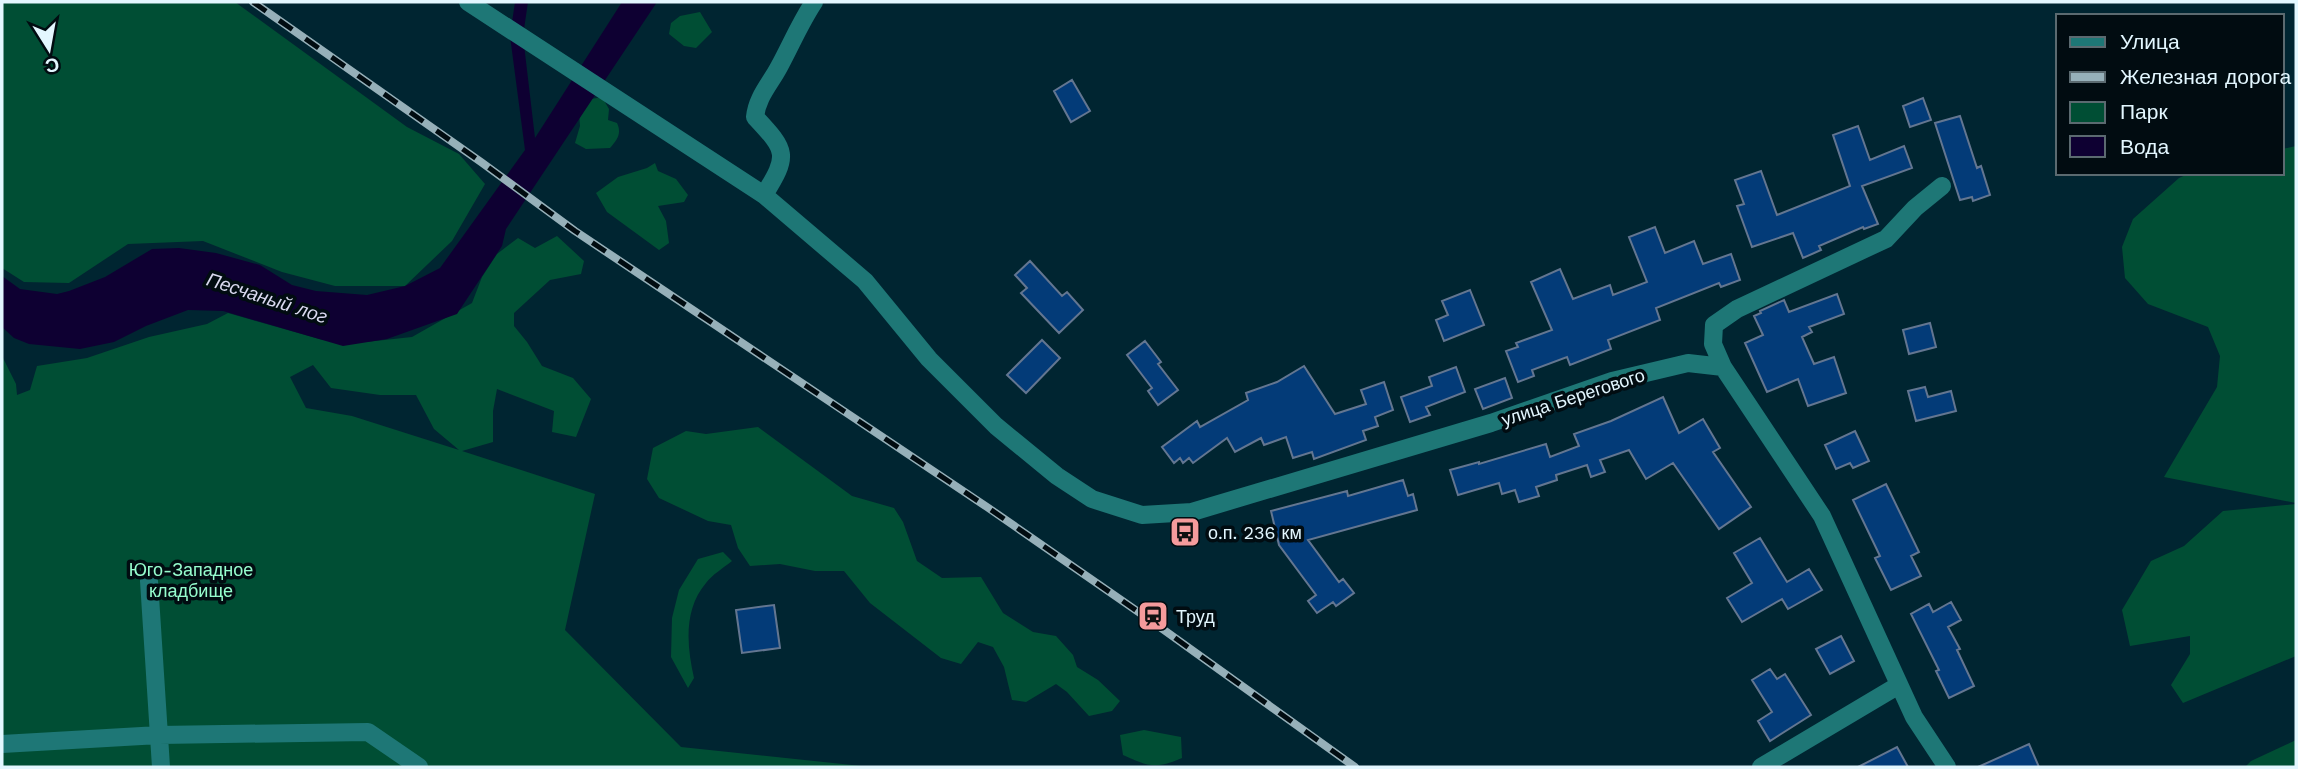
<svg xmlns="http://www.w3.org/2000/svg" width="2298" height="769" font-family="'Work Sans',sans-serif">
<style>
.green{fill:#004e34;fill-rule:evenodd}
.water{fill:#0e0032}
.building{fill:#033b78;stroke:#637691;stroke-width:2}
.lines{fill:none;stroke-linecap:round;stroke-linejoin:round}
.minor{stroke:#1e7776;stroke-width:18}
.rail-casing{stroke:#96b0b9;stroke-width:8}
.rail{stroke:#010c11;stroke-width:5;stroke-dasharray:16;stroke-linecap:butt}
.labels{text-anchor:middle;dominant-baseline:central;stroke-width:7;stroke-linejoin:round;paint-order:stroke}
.street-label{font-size:18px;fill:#e3f7ff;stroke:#010c11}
.poi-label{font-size:18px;fill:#e3f7ff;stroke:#010c11;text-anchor:start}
.park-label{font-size:18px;fill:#96fdce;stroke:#010c11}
.water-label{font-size:19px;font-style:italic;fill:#d9d9ef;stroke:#010c11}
</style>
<rect width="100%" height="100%" fill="#002531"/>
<path class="green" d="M 2,2 L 235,2 L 407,127 L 459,154 L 485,184 L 452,241 L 405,286 L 335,286 L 282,272 L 203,241 L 128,244 L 69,283 L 24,282 L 2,268 Z
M 700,12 L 712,32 L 696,48 L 684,46 L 669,34 L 671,23 L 680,16 Z
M 602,97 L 609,109 L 608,120 L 617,123 C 622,134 617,140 610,148 L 586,149 L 575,143 L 580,126 L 579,112 L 586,100 Z
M 2296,146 L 2296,503 L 2164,477 L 2217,387 L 2220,356 L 2208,327 L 2148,304 L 2125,278 L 2122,247 L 2133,219 L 2179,178 L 2190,173 L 2282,173 L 2282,149 Z
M 655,163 L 658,171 L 676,179 L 688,195 L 684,202 L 658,206 L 666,221 L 669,243 L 659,250 L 607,212 L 596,193 L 618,177 L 647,168 Z
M 557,236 L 584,261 L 581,274 L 550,280 L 514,313 L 514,326 L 527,342 L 542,366 L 573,378 L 591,399 L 576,437 L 552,432 L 554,411 L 497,389 L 493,411 L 493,442 L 462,451 L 595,494 L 565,630 L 681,747 L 871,767 L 2,767 L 2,356 L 16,384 L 17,395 L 30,390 L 37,366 L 87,358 L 149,337 L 207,324 L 228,313 L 323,340 L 366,342 L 412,337 L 472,303 L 482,277 L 497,254 L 518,238 L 535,248 ZM 313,365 L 331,388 L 380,395 L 416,395 L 434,429 L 459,450 L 352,416 L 306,408 L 290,377 Z
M 758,427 L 852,496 L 894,508 L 903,522 L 917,561 L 942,578 L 981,577 L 1003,613 L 1033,632 L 1056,636 L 1073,655 L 1077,667 L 1098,680 L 1120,701 L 1112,711 L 1089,716 L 1067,692 L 1056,684 L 1026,702 L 1012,700 L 1004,667 L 993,647 L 978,642 L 961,664 L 941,658 L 870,603 L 844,571 L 815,571 L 780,564 L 750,566 L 738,548 L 731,525 L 708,521 L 659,498 L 647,479 L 653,448 L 686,431 L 706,434 Z
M 2296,504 L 2296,656 L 2183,703 L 2171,685 L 2190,654 L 2190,636 L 2130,646 L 2122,610 L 2151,561 L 2184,546 L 2223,511 Z
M 723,552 L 732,561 C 723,568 712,575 706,583 C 683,610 687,647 694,678 L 688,688 L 671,657 L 672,618 L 679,590 L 698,559 Z
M 1144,730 L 1181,737 L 1182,758 C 1156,769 1149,767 1123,755 L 1120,735 Z
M 2296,740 L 2296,767 L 2245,767 L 2251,761 Z"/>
<path class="water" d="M 515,2 L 528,2 L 523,36 L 535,138 L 622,2 L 657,2 L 506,229 L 502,246 L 457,314 L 387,339 L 343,346 L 223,311 L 188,310 L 146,326 L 114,342 L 80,349 L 29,344 L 14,338 L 2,327 L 2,276 L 20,289 L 57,294 L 69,291 L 105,277 L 152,249 L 179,248 L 216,253 L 260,265 L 292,285 L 316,291 L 367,295 L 405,286 L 440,268 L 525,150 L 510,36 Z"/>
<path class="building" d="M 1072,80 L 1090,111 L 1071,122 L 1054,91 Z
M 1923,98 L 1931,120 L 1910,127 L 1903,106 Z
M 1960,116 L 1977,168 L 1981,166 L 1990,195 L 1973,201 L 1972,197 L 1960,200 L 1935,123 Z
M 1858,126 L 1870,160 L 1904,146 L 1912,168 L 1862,186 L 1878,224 L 1864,229 L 1863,227 L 1819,246 L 1821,250 L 1803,258 L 1793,233 L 1752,247 L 1737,206 L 1744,204 L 1735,180 L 1761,171 L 1777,215 L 1850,186 L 1833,135 Z
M 1655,227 L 1665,253 L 1694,241 L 1703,264 L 1731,254 L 1740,280 L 1721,287 L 1719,283 L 1656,308 L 1660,320 L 1608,340 L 1611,349 L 1570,365 L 1567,357 L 1532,370 L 1534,376 L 1518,382 L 1506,351 L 1518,347 L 1516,343 L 1552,330 L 1531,282 L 1560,269 L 1573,299 L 1610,285 L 1613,295 L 1647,282 L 1629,237 Z
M 1030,261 L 1062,296 L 1067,292 L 1083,310 L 1059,333 L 1021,293 L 1027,288 L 1015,275 Z
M 1470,290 L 1484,325 L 1444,341 L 1436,320 L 1448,315 L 1442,301 Z
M 1837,294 L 1844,314 L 1809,327 L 1812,332 L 1802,337 L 1814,364 L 1834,357 L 1846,393 L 1808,406 L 1798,379 L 1767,392 L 1745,343 L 1763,335 L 1754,316 L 1761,313 L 1760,311 L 1784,300 L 1789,312 Z
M 1930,323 L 1936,347 L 1909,354 L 1903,330 Z
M 1042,340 L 1060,358 L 1026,393 L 1007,375 Z
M 1145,341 L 1161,362 L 1158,364 L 1178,390 L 1158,405 L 1148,391 L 1152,388 L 1127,355 Z
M 1304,366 L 1335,414 L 1366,404 L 1361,390 L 1384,382 L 1393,410 L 1375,417 L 1378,426 L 1363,431 L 1366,440 L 1314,459 L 1312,452 L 1293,458 L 1286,437 L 1264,445 L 1261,438 L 1235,452 L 1227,438 L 1193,463 L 1189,458 L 1183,463 L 1180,458 L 1174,463 L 1162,447 L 1197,421 L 1200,427 L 1248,400 L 1246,393 L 1277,382 Z
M 1456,367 L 1465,392 L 1426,407 L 1430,415 L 1410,422 L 1401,397 L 1432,386 L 1429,377 Z
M 1505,378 L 1512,398 L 1483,409 L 1475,389 Z
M 1925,387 L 1928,397 L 1951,391 L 1956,411 L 1916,421 L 1908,391 Z
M 1663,397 L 1679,433 L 1703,419 L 1720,448 L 1713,452 L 1751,507 L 1719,529 L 1673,463 L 1646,479 L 1629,450 L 1600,460 L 1605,472 L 1591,477 L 1587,465 L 1556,475 L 1557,480 L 1536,487 L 1539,496 L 1519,502 L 1515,490 L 1502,494 L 1499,483 L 1458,495 L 1450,470 L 1479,462 L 1479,464 L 1546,444 L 1550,457 L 1579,446 L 1574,434 L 1611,421 Z
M 1855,431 L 1869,461 L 1853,468 L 1850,463 L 1836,469 L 1825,445 Z
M 1403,480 L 1408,496 L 1413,494 L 1417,510 L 1308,540 L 1339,582 L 1343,579 L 1354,593 L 1336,606 L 1333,602 L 1317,613 L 1308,601 L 1316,595 L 1279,545 L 1271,511 L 1347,491 L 1348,496 Z
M 1886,484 L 1919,552 L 1911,556 L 1921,576 L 1891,590 L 1875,558 L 1880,556 L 1853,500 Z
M 1760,538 L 1787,582 L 1809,569 L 1822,590 L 1788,609 L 1782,599 L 1742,622 L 1727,598 L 1752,583 L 1734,553 Z
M 1951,602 L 1961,620 L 1948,627 L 1960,649 L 1957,650 L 1974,686 L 1949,698 L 1936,671 L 1939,670 L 1911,614 L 1929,604 L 1933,612 Z
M 774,605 L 780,648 L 742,653 L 736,610 Z
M 1841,636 L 1854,661 L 1830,674 L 1816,649 Z
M 1770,669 L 1777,679 L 1785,674 L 1811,715 L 1770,741 L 1758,721 L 1772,712 L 1752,680 Z
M 2029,744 L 2039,767 L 1978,767 Z
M 1897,747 L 1908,767 L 1858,767 Z"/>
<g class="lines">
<path class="minor" d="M 468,2 L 764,195 L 865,281 L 929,359 L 996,426 L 1057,476 L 1092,499 L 1142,515 L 1192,512 L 1491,423 L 1612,381 L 1688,363 L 1723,367 L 1822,516 L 1914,717 L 1947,767
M 764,195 C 789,155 787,151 755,117 C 757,97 770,84 779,67 C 791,45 800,23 814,2
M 1723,367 L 1713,344 L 1714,325 L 1737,309 L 1886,239 L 1915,208 L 1942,186
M 149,581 L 161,767
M 2,744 L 159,735 L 368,732 L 419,767
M 1761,767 L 1899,685"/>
<g class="rail-casing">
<path id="rail" d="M 253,2 L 481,162 L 575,231 L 987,507 L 1150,620 L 1355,767"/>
</g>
<use href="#rail" class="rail"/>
</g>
<defs>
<g id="bus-square" transform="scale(1.575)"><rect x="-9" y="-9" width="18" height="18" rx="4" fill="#f59b9c" stroke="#010c11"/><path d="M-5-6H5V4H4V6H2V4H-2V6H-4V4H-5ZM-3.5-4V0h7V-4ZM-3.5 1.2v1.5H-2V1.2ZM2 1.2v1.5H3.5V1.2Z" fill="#111"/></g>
<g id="station-square" transform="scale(1.575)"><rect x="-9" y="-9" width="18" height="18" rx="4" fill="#f59b9c" stroke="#010c11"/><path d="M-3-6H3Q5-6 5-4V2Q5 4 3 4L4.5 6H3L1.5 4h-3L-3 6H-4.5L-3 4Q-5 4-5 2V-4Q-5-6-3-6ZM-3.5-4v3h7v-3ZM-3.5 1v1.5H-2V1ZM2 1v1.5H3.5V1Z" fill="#111"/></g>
</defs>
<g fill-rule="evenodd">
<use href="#bus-square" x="1185" y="532"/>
<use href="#station-square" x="1153" y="616"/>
</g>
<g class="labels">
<g class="street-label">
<text transform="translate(1573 397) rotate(-18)">улица Берегового</text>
</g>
<g class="poi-label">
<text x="1208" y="532">о.п. 236 км</text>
<text x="1176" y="616">Труд</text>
</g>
<g class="park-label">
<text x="191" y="569">Юго-Западное<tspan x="191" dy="21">кладбище</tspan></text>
</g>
<g class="water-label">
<text transform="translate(267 298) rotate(18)">Песчаный лог</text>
</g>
</g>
<rect width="2298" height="769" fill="none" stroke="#e3f7ff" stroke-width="7"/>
<rect x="2056" y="14" width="228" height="161" fill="#010c11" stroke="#5b6a70" stroke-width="2"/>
<rect x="2070" y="37" width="35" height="10" fill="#1e7776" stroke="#5b6a70" stroke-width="2"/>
<text x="2120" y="49" font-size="21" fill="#e3f7ff">Улица</text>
<rect x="2070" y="72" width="35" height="10" fill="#96b0b9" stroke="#5b6a70" stroke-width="2"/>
<text x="2120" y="84" font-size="21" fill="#e3f7ff">Железная дорога</text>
<rect x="2070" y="102" width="35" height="21" fill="#004e34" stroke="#5b6a70" stroke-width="2"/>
<text x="2120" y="119" font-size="21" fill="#e3f7ff">Парк</text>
<rect x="2070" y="136" width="35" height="21" fill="#0e0032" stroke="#5b6a70" stroke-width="2"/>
<text x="2120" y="154" font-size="21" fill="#e3f7ff">Вода</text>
<g transform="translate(49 49) rotate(169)" stroke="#010c11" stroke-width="5" paint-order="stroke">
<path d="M0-5L12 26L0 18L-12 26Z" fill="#e3f7ff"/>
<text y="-10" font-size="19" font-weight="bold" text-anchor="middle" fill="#e3f7ff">С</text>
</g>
</svg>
